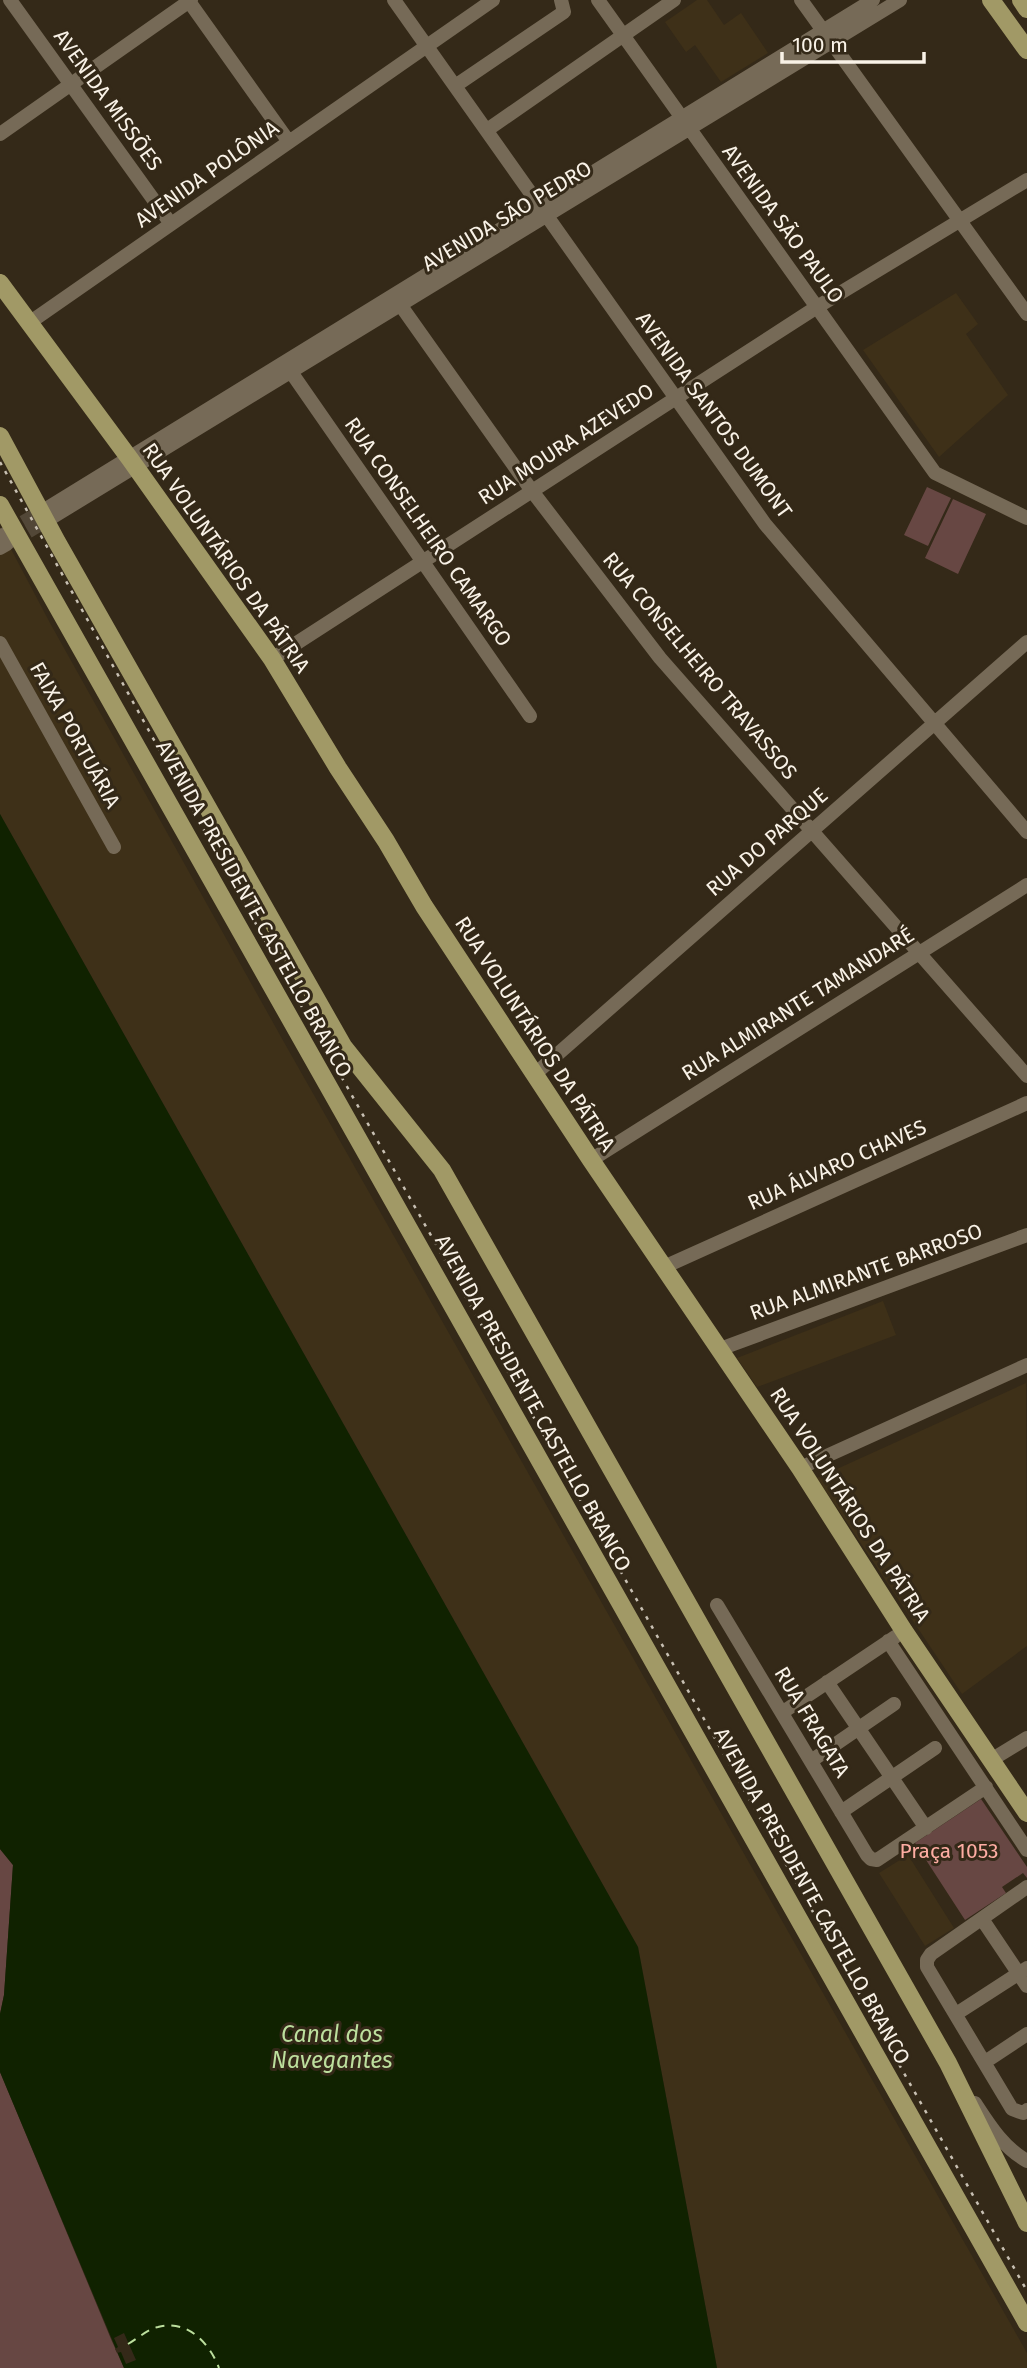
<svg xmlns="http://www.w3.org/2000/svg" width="1027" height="2368" font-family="'Fira Sans',sans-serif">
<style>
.built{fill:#3e3018}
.green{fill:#674743}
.water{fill:#102200}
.pier{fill:#342918}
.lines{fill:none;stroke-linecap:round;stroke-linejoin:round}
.ferry{stroke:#bcdf9d;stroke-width:2;stroke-dasharray:9 7;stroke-linecap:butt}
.minor-tunnel{stroke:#524737;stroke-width:14;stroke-dasharray:14 7;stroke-linecap:butt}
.minor{stroke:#766a57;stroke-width:14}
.major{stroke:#a19966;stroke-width:18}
.rail{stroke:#c8c0b3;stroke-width:2.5;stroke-dasharray:3.5 7;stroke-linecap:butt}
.labels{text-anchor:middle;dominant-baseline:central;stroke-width:6;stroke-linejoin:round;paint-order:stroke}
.street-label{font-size:21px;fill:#f9f2e7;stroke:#342918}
.park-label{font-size:21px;fill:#feada3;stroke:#342918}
.water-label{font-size:23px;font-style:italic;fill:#bcdf9d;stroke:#342918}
</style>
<rect width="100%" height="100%" fill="#342918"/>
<path class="built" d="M 697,0 L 707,0 L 724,25 L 741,13 L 768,53 L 721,82 L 695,45 L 686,52 L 665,22 Z
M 956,293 L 978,324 L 966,334 L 1008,395 L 939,457 L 863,350 Z
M 0,532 L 3,534 L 50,623 L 285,1044 L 1027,2353 L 1027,2368 L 717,2368 L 638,1947 L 0,814 Z
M 883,1301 L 896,1335 L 757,1387 L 737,1358 Z
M 1026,1383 L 1027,1646 L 962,1694 L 817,1478 Z
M 908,1855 L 954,1928 L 925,1946 L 879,1873 Z"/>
<path class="green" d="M 927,487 L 951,498 L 928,546 L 904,535 Z
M 953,499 L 986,514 L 958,574 L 925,558 Z
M 981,1799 L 1027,1867 L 1027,1878 L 1023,1873 L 1002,1887 L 1006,1893 L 965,1920 L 915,1843 Z
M 0,1849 L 13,1865 L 4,1995 L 0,2014 Z
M 0,2072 L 111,2339 L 124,2368 L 0,2368 Z"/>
<path class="water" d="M 0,814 L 638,1947 L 717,2368 L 124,2368 L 0,2072 L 0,2014 L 4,1995 L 13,1865 L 0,1849 Z"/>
<path class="pier" d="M 124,2333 L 136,2360 L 126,2364 L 121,2352 L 117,2353 L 115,2349 L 118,2347 L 114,2338 Z"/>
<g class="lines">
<path class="ferry" d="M 128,2344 C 137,2339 148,2329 158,2327 C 188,2319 210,2344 219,2368"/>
<path class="minor-tunnel" d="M 5,533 L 46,509
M 10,542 L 51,518"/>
<path class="minor" d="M 10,0 L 171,224
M 188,0 L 289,142
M 394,0 L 765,524 L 1027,832
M 598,0 L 935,473 L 1027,518
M 801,0 L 1027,314
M 455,86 L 564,12 L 561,0
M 487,130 L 674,0
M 0,134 L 191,0
M 394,296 L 532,491 L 660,658 L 1027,1076
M 29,323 L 493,0
M 291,372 L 530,716
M 46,509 L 873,0
M 51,518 L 900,0
M 0,536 L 3,535
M 0,548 L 7,544
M 0,643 L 114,847
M 272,659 L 817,307 L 1027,180
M 535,1074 L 1027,642
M 591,1160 L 1027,885
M 664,1267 L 1027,1103
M 720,1349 L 1027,1235
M 800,1468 L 1027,1365
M 717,1605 L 867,1855 L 871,1859 L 877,1860 L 986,1787
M 888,1641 L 1027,1850
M 827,1682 L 926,1828
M 783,1712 L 895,1637
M 991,1760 L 1027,1738
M 811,1761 L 894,1704
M 841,1812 L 935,1748
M 1027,1887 L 931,1954 L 927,1960 L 927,1967 L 1012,2109 L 1023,2113 L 1027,2110
M 982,1919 L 1027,1986
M 956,2014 L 1027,1968
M 985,2062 L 1027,2034
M 975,2103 C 990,2126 1003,2147 1027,2161"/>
<path class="major" d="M 991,0 L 1027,50
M 1021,0 L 1027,9
M 0,283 L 130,459 L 272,659 L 338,768 L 386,841 L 424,906 L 591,1160 L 800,1468 L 904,1631 L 1027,1813
M 0,436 L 57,542 L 343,1046 L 442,1170 L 948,2063 L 1027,2223
M 0,505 L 1027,2323"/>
<path class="rail" d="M 0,462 L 302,1007 L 1027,2291"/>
</g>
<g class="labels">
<g class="street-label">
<text transform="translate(108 100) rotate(54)">AVENIDA MISSÕES</text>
<text transform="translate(207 174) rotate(-35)">AVENIDA POLÔNIA</text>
<text transform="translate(507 216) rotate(-31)">AVENIDA SÃO PEDRO</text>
<text transform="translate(783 224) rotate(54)">AVENIDA SÃO PAULO</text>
<text transform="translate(714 415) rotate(54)">AVENIDA SANTOS DUMONT</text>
<text transform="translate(566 444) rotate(-33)">RUA MOURA AZEVEDO</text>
<text transform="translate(428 532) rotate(55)">RUA CONSELHEIRO CAMARGO</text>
<text transform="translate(226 558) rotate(55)">RUA VOLUNTÁRIOS DA PÁTRIA</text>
<text transform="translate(700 666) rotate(50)">RUA CONSELHEIRO TRAVASSOS</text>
<text transform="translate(75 735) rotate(61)">FAIXA PORTUÁRIA</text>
<text transform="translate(767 842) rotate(-41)">RUA DO PARQUE</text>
<text transform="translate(254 909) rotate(61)">AVENIDA PRESIDENTE CASTELLO BRANCO</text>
<text transform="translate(798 1004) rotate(-32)">RUA ALMIRANTE TAMANDARÉ</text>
<text transform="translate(535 1034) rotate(57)">RUA VOLUNTÁRIOS DA PÁTRIA</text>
<text transform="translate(837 1165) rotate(-24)">RUA ÁLVARO CHAVES</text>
<text transform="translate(866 1272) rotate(-20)">RUA ALMIRANTE BARROSO</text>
<text transform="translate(533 1403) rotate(61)">AVENIDA PRESIDENTE CASTELLO BRANCO</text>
<text transform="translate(850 1505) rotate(57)">RUA VOLUNTÁRIOS DA PÁTRIA</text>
<text transform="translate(812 1722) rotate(59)">RUA FRAGATA</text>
<text transform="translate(812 1896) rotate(61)">AVENIDA PRESIDENTE CASTELLO BRANCO</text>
</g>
<g class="park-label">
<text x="949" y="1851">Praça 1053</text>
</g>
<g class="water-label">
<text x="332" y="2034">Canal dos<tspan x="332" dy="26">Navegantes</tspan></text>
</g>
</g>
<path d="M782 52v10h142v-10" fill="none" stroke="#f9f2e7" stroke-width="3.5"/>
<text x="792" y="52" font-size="21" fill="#f9f2e7" stroke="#342918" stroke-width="5" paint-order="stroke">100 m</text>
</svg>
